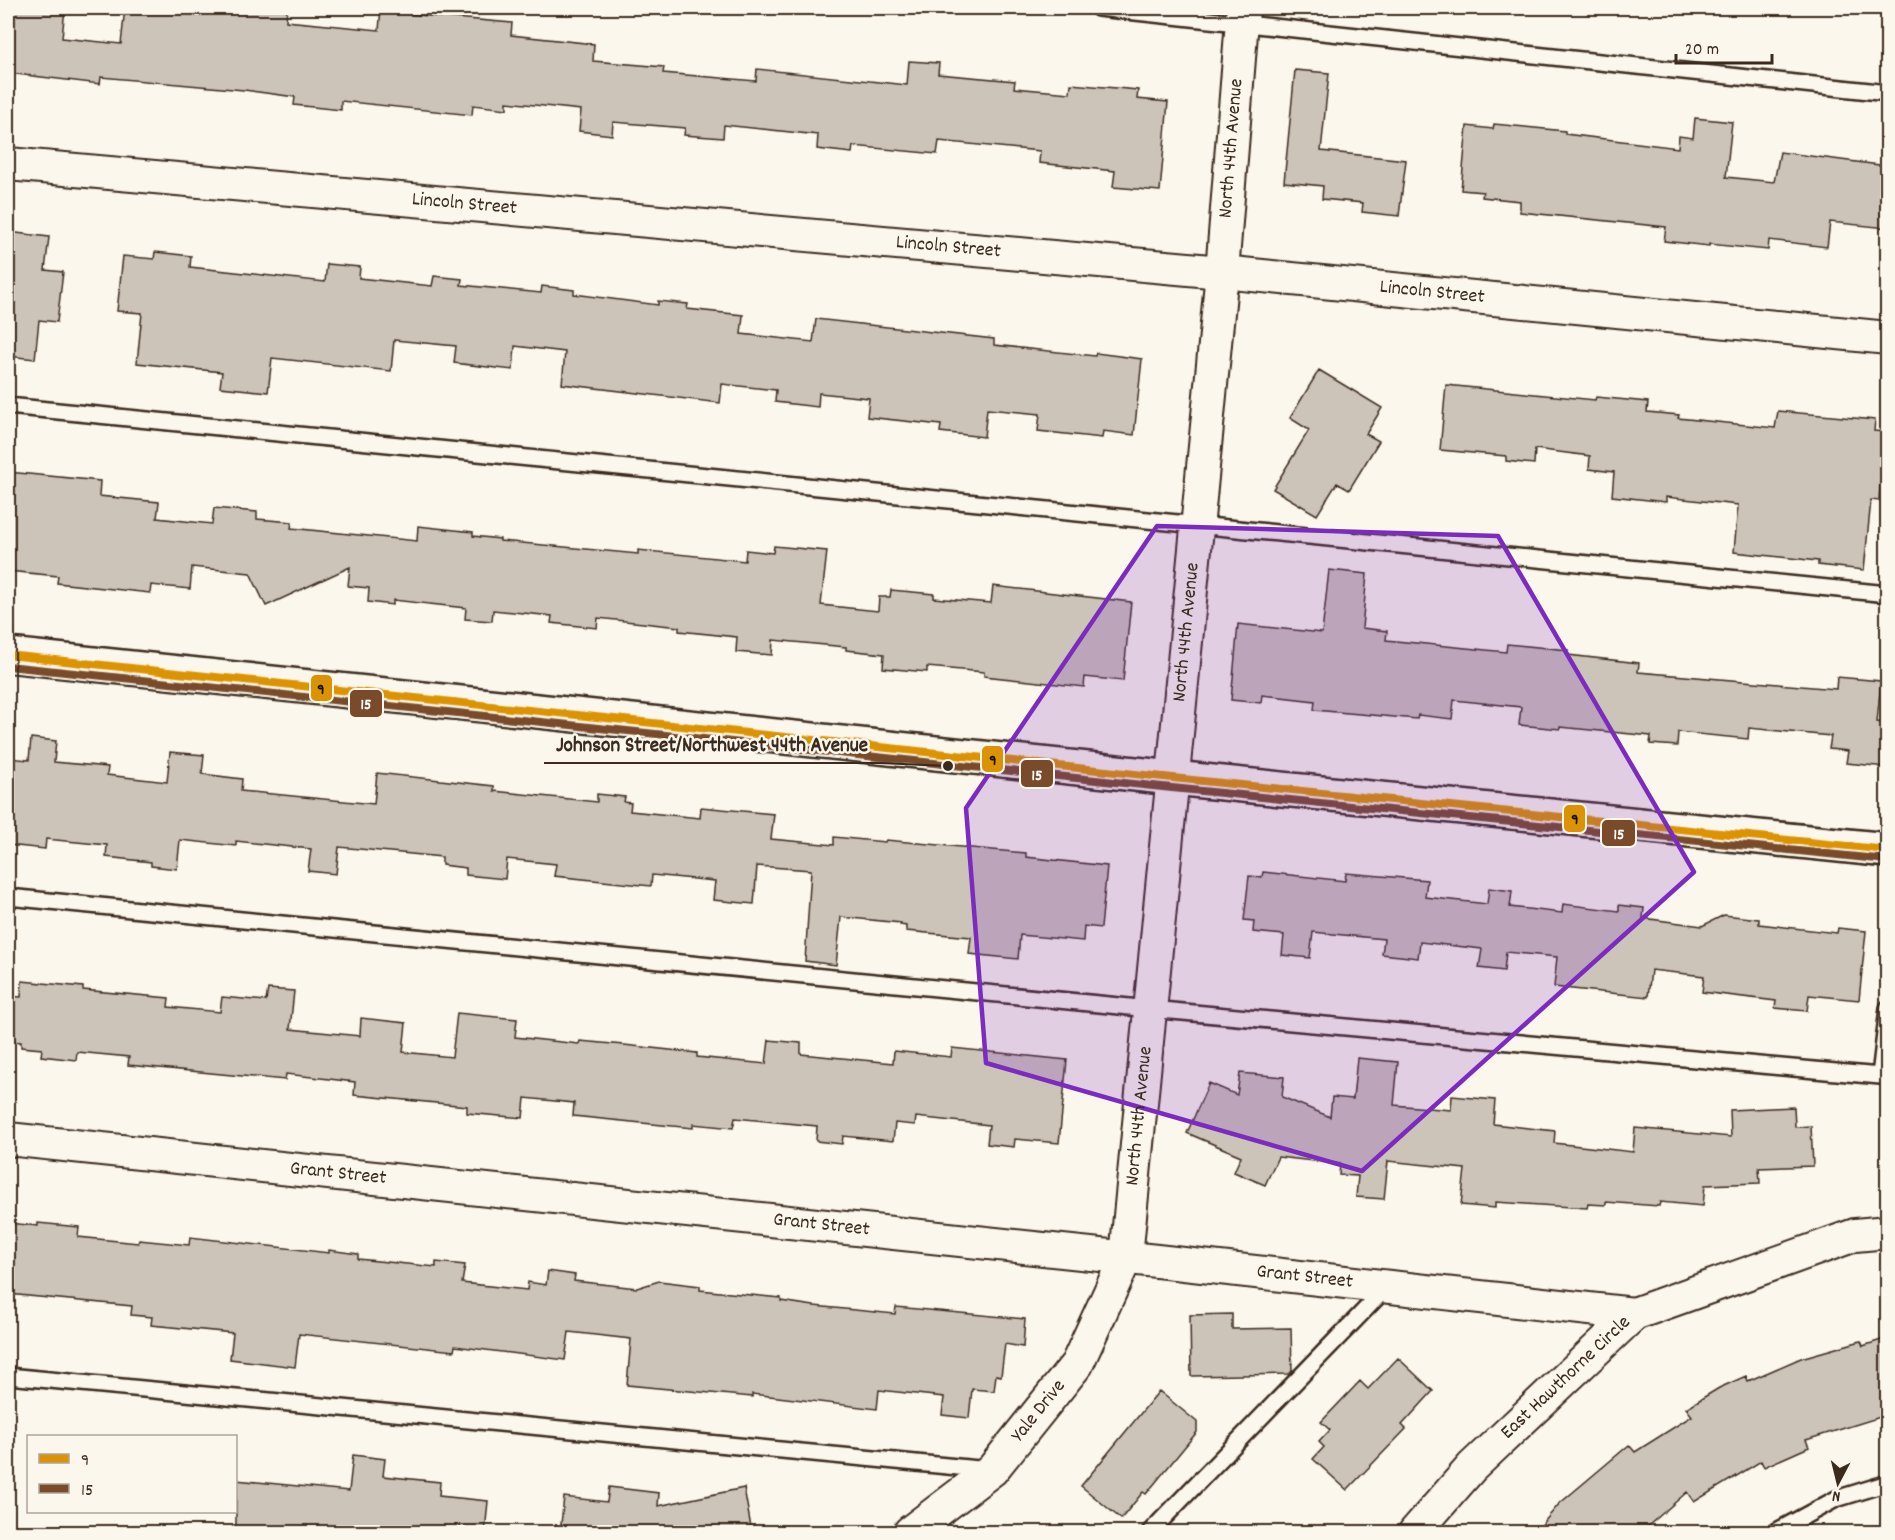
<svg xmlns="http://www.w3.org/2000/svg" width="1895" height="1540" font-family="Dekko,sans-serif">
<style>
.building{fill:#ccc4b9;stroke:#3b2a1e;stroke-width:1.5}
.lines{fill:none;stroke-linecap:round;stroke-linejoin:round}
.service-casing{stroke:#3b2a1e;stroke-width:20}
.minor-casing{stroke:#3b2a1e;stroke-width:36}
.tertiary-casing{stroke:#3b2a1e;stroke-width:38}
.service{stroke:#fbf7ec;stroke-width:15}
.minor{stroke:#fbf7ec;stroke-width:32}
.tertiary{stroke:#fbf7ec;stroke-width:33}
.bus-1-casing{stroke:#fbf7ec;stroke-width:12}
.bus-2-casing{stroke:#fbf7ec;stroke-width:12}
.bus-1{stroke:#db9304;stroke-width:8}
.bus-2{stroke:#7a4b2a;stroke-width:8}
.marked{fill:#7b2cbf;fill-opacity:0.2;stroke:#7b2cbf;stroke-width:4.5;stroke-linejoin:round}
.labels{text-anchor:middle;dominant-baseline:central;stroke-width:5;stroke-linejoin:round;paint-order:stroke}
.street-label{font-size:20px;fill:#3b2a1e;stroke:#fbf7ec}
.leader{fill:none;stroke:#3b2a1e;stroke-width:2}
.callout-dot{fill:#3b2a1e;stroke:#fbf7ec;stroke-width:2}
.callout-label{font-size:21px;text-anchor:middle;font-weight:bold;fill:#3b2a1e;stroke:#fbf7ec;stroke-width:5;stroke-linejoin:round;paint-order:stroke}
.line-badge{stroke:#fbf7ec;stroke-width:2}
.badge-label{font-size:16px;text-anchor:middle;font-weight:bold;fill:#fff}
.pale-badge-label{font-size:16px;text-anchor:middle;font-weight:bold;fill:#111}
</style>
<rect width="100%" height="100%" fill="#fbf7ec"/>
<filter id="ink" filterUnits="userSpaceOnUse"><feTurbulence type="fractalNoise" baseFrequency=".0167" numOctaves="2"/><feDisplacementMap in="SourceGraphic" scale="12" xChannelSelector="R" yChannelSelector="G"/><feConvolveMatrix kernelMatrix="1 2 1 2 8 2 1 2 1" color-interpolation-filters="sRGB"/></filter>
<g filter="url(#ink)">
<path class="building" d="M 14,8 L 65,8 L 62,38 L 121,44 L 125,8 L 287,8 L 286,21 L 379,30 L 381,8 L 410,11 L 409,14 L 512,23 L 511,35 L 594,44 L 593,61 L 664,67 L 663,73 L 756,81 L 757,69 L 907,85 L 909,61 L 939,63 L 938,74 L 1015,81 L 1014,88 L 1070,93 L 1071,84 L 1138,90 L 1137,99 L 1168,102 L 1160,191 L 1113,187 L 1115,171 L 1039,163 L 1040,151 L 939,141 L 937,154 L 853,146 L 852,153 L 817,149 L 818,135 L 724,125 L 723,138 L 684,135 L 685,128 L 613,122 L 612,135 L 579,131 L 581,110 L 507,102 L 507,109 L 473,105 L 472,115 L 341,101 L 341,110 L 294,105 L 295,97 L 244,90 L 101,77 L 100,84 L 8,73 Z
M 1295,70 L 1329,73 L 1321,151 L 1406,160 L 1399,216 L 1362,212 L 1363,203 L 1322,199 L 1323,186 L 1284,182 Z
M 1695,118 L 1732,122 L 1726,177 L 1774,182 L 1780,152 L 1887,166 L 1887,228 L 1830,222 L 1827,247 L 1769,240 L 1768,250 L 1709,244 L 1709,246 L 1664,241 L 1666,227 L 1520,212 L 1520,201 L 1482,197 L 1483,192 L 1461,190 L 1467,126 L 1493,129 L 1494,124 L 1565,131 L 1565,134 L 1678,148 L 1679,136 L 1693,138 Z
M 8,232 L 49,237 L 45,270 L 63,272 L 57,322 L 39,320 L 35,359 L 8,356 Z
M 155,252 L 191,256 L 190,267 L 325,282 L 327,264 L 360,267 L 359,278 L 432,286 L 434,276 L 462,279 L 461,285 L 541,293 L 542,286 L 574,290 L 574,294 L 658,305 L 658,301 L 688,304 L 687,309 L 743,315 L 741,334 L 813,342 L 816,319 L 994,339 L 994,345 L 1095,356 L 1096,353 L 1142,359 L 1134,435 L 1103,431 L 1102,438 L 1038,431 L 1040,414 L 987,409 L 984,437 L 940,432 L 941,425 L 867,417 L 869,398 L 819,393 L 818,407 L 775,402 L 776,390 L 722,384 L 720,403 L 562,384 L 565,352 L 515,346 L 513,370 L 454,363 L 456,346 L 394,340 L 391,371 L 272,358 L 268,392 L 220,387 L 222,372 L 137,363 L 142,313 L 117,311 L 123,256 L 154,259 Z
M 1319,370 L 1382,408 L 1366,434 L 1379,441 L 1349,490 L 1337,483 L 1317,515 L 1273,489 L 1309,430 L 1290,418 Z
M 1446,385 L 1595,400 L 1596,397 L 1648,402 L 1647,412 L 1679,415 L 1678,418 L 1775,428 L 1778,411 L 1875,420 L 1874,431 L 1887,432 L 1887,487 L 1880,486 L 1879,501 L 1871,500 L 1864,570 L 1818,565 L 1818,561 L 1734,552 L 1738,505 L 1666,497 L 1666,502 L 1612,496 L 1614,472 L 1589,469 L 1590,456 L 1535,449 L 1534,464 L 1506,461 L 1506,456 L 1440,450 Z
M 8,472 L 100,481 L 99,496 L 159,502 L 157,518 L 212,524 L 214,508 L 257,512 L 257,519 L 292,522 L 291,528 L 417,541 L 418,526 L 473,532 L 473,536 L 500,539 L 500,541 L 638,554 L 638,550 L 745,561 L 746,550 L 773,553 L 774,546 L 827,551 L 821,605 L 878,611 L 879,597 L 890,597 L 891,590 L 934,594 L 934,598 L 991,603 L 993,586 L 1131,602 L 1123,681 L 1085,677 L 1084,687 L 984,676 L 984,672 L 927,667 L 927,672 L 883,668 L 884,654 L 846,650 L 846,647 L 773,640 L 772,655 L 736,652 L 737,637 L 679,631 L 679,627 L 598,618 L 597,628 L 551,623 L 552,616 L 493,610 L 492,621 L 465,619 L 466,608 L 393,600 L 393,605 L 368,602 L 369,588 L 348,586 L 350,567 L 266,606 L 250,573 L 192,567 L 190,589 L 151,585 L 150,593 L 57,583 L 58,576 L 8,571 Z
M 1329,570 L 1367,574 L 1362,628 L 1387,631 L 1386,640 L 1506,652 L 1507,644 L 1568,650 L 1568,655 L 1639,663 L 1638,672 L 1836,689 L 1837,677 L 1881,681 L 1877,722 L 1887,723 L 1887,767 L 1846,763 L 1848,751 L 1829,749 L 1831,736 L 1749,728 L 1748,739 L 1678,732 L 1677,746 L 1650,744 L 1651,736 L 1560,727 L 1560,729 L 1519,725 L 1521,707 L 1454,700 L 1452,719 L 1418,715 L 1417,719 L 1314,710 L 1315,701 L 1262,695 L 1261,703 L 1231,700 L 1238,624 L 1322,633 Z
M 31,738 L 56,741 L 54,762 L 108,767 L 107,775 L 167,782 L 170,752 L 204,755 L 202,774 L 242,779 L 241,791 L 374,804 L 377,773 L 494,786 L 494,791 L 597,802 L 597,794 L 625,797 L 624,802 L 631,803 L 630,811 L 700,818 L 701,807 L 774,814 L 771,839 L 834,845 L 834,837 L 885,842 L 886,840 L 1026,853 L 1026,857 L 1107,866 L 1101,928 L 1084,926 L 1083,941 L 1020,935 L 1018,959 L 969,954 L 971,937 L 906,931 L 906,926 L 900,925 L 901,923 L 841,917 L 836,965 L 805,961 L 811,870 L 757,866 L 754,904 L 713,900 L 715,881 L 652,875 L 651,886 L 554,876 L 556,864 L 507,859 L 505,879 L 466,875 L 466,868 L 442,865 L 442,857 L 339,847 L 336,874 L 308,871 L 311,849 L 236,841 L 236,846 L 180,840 L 177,869 L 151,866 L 151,862 L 106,857 L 107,845 L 46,839 L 45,849 L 8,845 L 8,758 L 29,760 Z
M 1263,872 L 1345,881 L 1346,873 L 1427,880 L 1425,897 L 1487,904 L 1489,888 L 1512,891 L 1510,907 L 1562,913 L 1563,904 L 1619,911 L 1619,905 L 1644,908 L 1643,918 L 1702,926 L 1724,915 L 1759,919 L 1759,924 L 1837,933 L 1838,928 L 1866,931 L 1859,1000 L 1809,995 L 1807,1011 L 1775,1008 L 1776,1001 L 1702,992 L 1704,976 L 1651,970 L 1648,997 L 1554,987 L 1557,957 L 1506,952 L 1504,971 L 1479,968 L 1482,949 L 1420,942 L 1418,958 L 1382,954 L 1384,939 L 1313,932 L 1310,958 L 1282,955 L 1284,935 L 1253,932 L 1254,921 L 1244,920 L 1249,876 L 1262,877 Z
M 22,981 L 83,987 L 83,990 L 169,998 L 168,1007 L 220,1012 L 222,997 L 266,1001 L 268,989 L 294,991 L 290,1029 L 360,1036 L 361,1018 L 406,1023 L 403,1052 L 452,1057 L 457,1013 L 517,1019 L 515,1037 L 579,1044 L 580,1041 L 624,1045 L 697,1053 L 697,1057 L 766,1064 L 769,1040 L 801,1043 L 801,1054 L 893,1063 L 894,1051 L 951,1057 L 952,1048 L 1067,1060 L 1059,1143 L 1015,1139 L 1014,1147 L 987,1144 L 989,1125 L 916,1117 L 915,1125 L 895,1123 L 893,1141 L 843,1136 L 842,1144 L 816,1141 L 817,1126 L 735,1118 L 733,1128 L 693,1124 L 693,1128 L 662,1125 L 573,1116 L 574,1103 L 525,1098 L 523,1118 L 467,1113 L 467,1106 L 354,1095 L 355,1082 L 286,1074 L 285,1080 L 128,1065 L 129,1057 L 77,1052 L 76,1060 L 41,1056 L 42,1049 L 21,1047 L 21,1042 L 8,1041 L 8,996 L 21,997 Z
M 1357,1058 L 1398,1062 L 1394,1105 L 1451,1110 L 1452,1096 L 1495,1100 L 1493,1124 L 1555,1131 L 1554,1143 L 1633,1152 L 1635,1128 L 1731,1137 L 1730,1110 L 1794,1107 L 1795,1127 L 1811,1126 L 1813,1166 L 1759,1168 L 1760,1183 L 1705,1185 L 1703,1206 L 1660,1202 L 1659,1206 L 1606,1202 L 1606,1205 L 1588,1204 L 1587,1208 L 1495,1202 L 1495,1208 L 1461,1205 L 1465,1169 L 1388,1161 L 1384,1199 L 1356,1197 L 1358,1176 L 1339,1175 L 1340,1164 L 1278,1157 L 1265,1185 L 1234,1172 L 1241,1156 L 1187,1133 L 1209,1083 L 1237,1095 L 1240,1073 L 1284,1077 L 1282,1097 L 1330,1117 L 1332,1097 L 1353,1099 Z
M 8,1223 L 38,1226 L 38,1223 L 79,1227 L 78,1237 L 138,1243 L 139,1240 L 189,1245 L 190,1237 L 329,1253 L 329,1250 L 358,1254 L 358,1259 L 436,1267 L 436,1262 L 465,1265 L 462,1283 L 527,1290 L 528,1282 L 546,1285 L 548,1271 L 575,1275 L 574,1281 L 637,1288 L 659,1281 L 700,1286 L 700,1290 L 781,1298 L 781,1301 L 814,1306 L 895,1314 L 896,1307 L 1025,1319 L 1023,1347 L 1005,1344 L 1001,1376 L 996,1375 L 994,1391 L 972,1389 L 969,1418 L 942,1415 L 944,1397 L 879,1390 L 877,1409 L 752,1394 L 752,1397 L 627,1385 L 631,1339 L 569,1332 L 565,1360 L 455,1346 L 454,1351 L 299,1334 L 295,1367 L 230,1359 L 233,1333 L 151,1325 L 152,1317 L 131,1315 L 132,1306 L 8,1294 Z
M 1232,1314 L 1232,1329 L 1291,1328 L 1292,1371 L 1289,1374 L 1191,1376 L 1190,1315 Z
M 1887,1338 L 1887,1415 L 1806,1440 L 1809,1447 L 1764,1467 L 1761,1461 L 1694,1502 L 1687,1492 L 1640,1533 L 1535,1533 L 1559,1504 L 1629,1445 L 1635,1452 L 1692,1416 L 1686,1408 L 1719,1388 L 1746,1376 L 1748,1381 L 1801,1358 L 1861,1341 L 1863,1346 Z
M 1398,1358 L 1433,1391 L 1402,1425 L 1406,1429 L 1347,1490 L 1313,1459 L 1324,1447 L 1319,1442 L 1330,1430 L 1321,1422 L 1360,1381 L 1368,1389 Z
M 1159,1391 L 1197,1422 L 1197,1432 L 1146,1494 L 1143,1492 L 1121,1519 L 1081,1486 Z
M 353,1455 L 385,1459 L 383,1476 L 440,1482 L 439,1496 L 488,1501 L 485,1533 L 236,1533 L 236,1480 L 349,1491 Z
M 609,1487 L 659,1493 L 658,1506 L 744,1488 L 752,1533 L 560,1533 L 564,1497 L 607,1502 Z"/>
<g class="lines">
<g class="service-casing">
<path id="service" d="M 1098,8 L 1888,93
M 8,406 L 1888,594
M 8,897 L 1150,1009 L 1880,1076 L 1888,1008
M 8,1376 L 989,1470
M 1150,1532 L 1387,1287
M 1775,1532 L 1836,1499 L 1888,1483"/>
</g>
<g class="minor-casing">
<g id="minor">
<path id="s1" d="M 8,164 L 1222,272 L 1888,338"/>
<path id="s2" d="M 8,1139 L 1157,1261 L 1634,1314"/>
<path id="s3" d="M 910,1532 L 992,1470 L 1077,1364 L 1126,1257 L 1222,272 L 1243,8"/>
<path id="s4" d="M 1415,1532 L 1472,1467 L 1634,1314 L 1855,1235 L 1888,1232"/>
</g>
</g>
<g class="tertiary-casing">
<path id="tertiary" d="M 8,655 L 1173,778 L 1888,850"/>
</g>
<use href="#service" class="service"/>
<use href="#minor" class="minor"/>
<use href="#tertiary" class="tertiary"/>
<g class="bus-1-casing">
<path id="bus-1" d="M 8,655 L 1173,778 L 1888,850"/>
</g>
<g class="bus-2-casing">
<path id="bus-2" d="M 8,666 L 1172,788 L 1887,860"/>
</g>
<use href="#bus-1" class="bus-1"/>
<use href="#bus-2" class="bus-2"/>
</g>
</g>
<path class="marked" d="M 1157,526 L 1498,536 L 1694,872 L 1362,1171 L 986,1063 L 966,808 Z"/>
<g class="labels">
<g class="street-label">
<text stroke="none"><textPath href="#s3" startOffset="1470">North 44th Avenue</textPath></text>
<text stroke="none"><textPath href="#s1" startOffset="458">Lincoln Street</textPath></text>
<text stroke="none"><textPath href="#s1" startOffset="944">Lincoln Street</textPath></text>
<text stroke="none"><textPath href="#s1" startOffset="1430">Lincoln Street</textPath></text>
<text stroke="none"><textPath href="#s3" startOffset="984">North 44th Avenue</textPath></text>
<text stroke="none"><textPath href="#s3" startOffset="498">North 44th Avenue</textPath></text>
<text stroke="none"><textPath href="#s2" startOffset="332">Grant Street</textPath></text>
<text stroke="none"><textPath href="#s2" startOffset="818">Grant Street</textPath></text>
<text stroke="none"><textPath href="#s2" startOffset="1304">Grant Street</textPath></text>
<text stroke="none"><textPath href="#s4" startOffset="216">East Hawthorne Circle</textPath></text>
<text stroke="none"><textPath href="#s3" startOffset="178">Yale Drive</textPath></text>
</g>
</g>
<path class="leader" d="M948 766L880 763H544"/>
<circle class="callout-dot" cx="948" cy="766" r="6"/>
<g class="callout-label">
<text x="712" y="751">Johnson Street/Northwest 44th Avenue</text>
</g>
<g class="line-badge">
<rect x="310" y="674" width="23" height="28" rx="6" fill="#db9304"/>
<rect x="349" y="689" width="34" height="29" rx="6" fill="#7a4b2a"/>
<rect x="981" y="745" width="23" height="28" rx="6" fill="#db9304"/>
<rect x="1020" y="759" width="34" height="29" rx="6" fill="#7a4b2a"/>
<rect x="1563" y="804" width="23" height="29" rx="6" fill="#db9304"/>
<rect x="1601" y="819" width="35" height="28" rx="6" fill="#7a4b2a"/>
</g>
<g class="badge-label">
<text x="366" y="709">15</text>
<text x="1037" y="780">15</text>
<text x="1619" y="839">15</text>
</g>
<g class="pale-badge-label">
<text x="321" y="694">9</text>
<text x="993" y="765">9</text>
<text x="1575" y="824">9</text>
</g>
<rect width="1895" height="1540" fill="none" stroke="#fbf7ec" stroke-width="30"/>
<rect x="15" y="15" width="1865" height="1510" fill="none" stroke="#3b2a1e" stroke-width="2" filter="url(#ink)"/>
<rect x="27" y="1435" width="210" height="78" fill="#fbf7ec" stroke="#aea59a" stroke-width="1.5"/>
<rect x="39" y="1454" width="30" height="9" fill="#db9304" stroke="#aea59a" stroke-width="1.5"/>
<text x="81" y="1465" font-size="18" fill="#3b2a1e">9</text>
<rect x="39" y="1484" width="30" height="9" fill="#7a4b2a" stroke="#aea59a" stroke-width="1.5"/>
<text x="81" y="1495" font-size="18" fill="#3b2a1e">15</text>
<g transform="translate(1838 1483) rotate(187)" stroke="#fbf7ec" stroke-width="4.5" paint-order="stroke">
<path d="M0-4.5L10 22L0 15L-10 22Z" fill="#3b2a1e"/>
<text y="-9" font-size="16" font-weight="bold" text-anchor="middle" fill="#3b2a1e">N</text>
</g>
<path d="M1676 54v9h96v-9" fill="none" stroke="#3b2a1e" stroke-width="3"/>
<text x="1685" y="54" font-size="18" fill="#3b2a1e" stroke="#fbf7ec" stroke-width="4.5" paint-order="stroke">20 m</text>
</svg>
